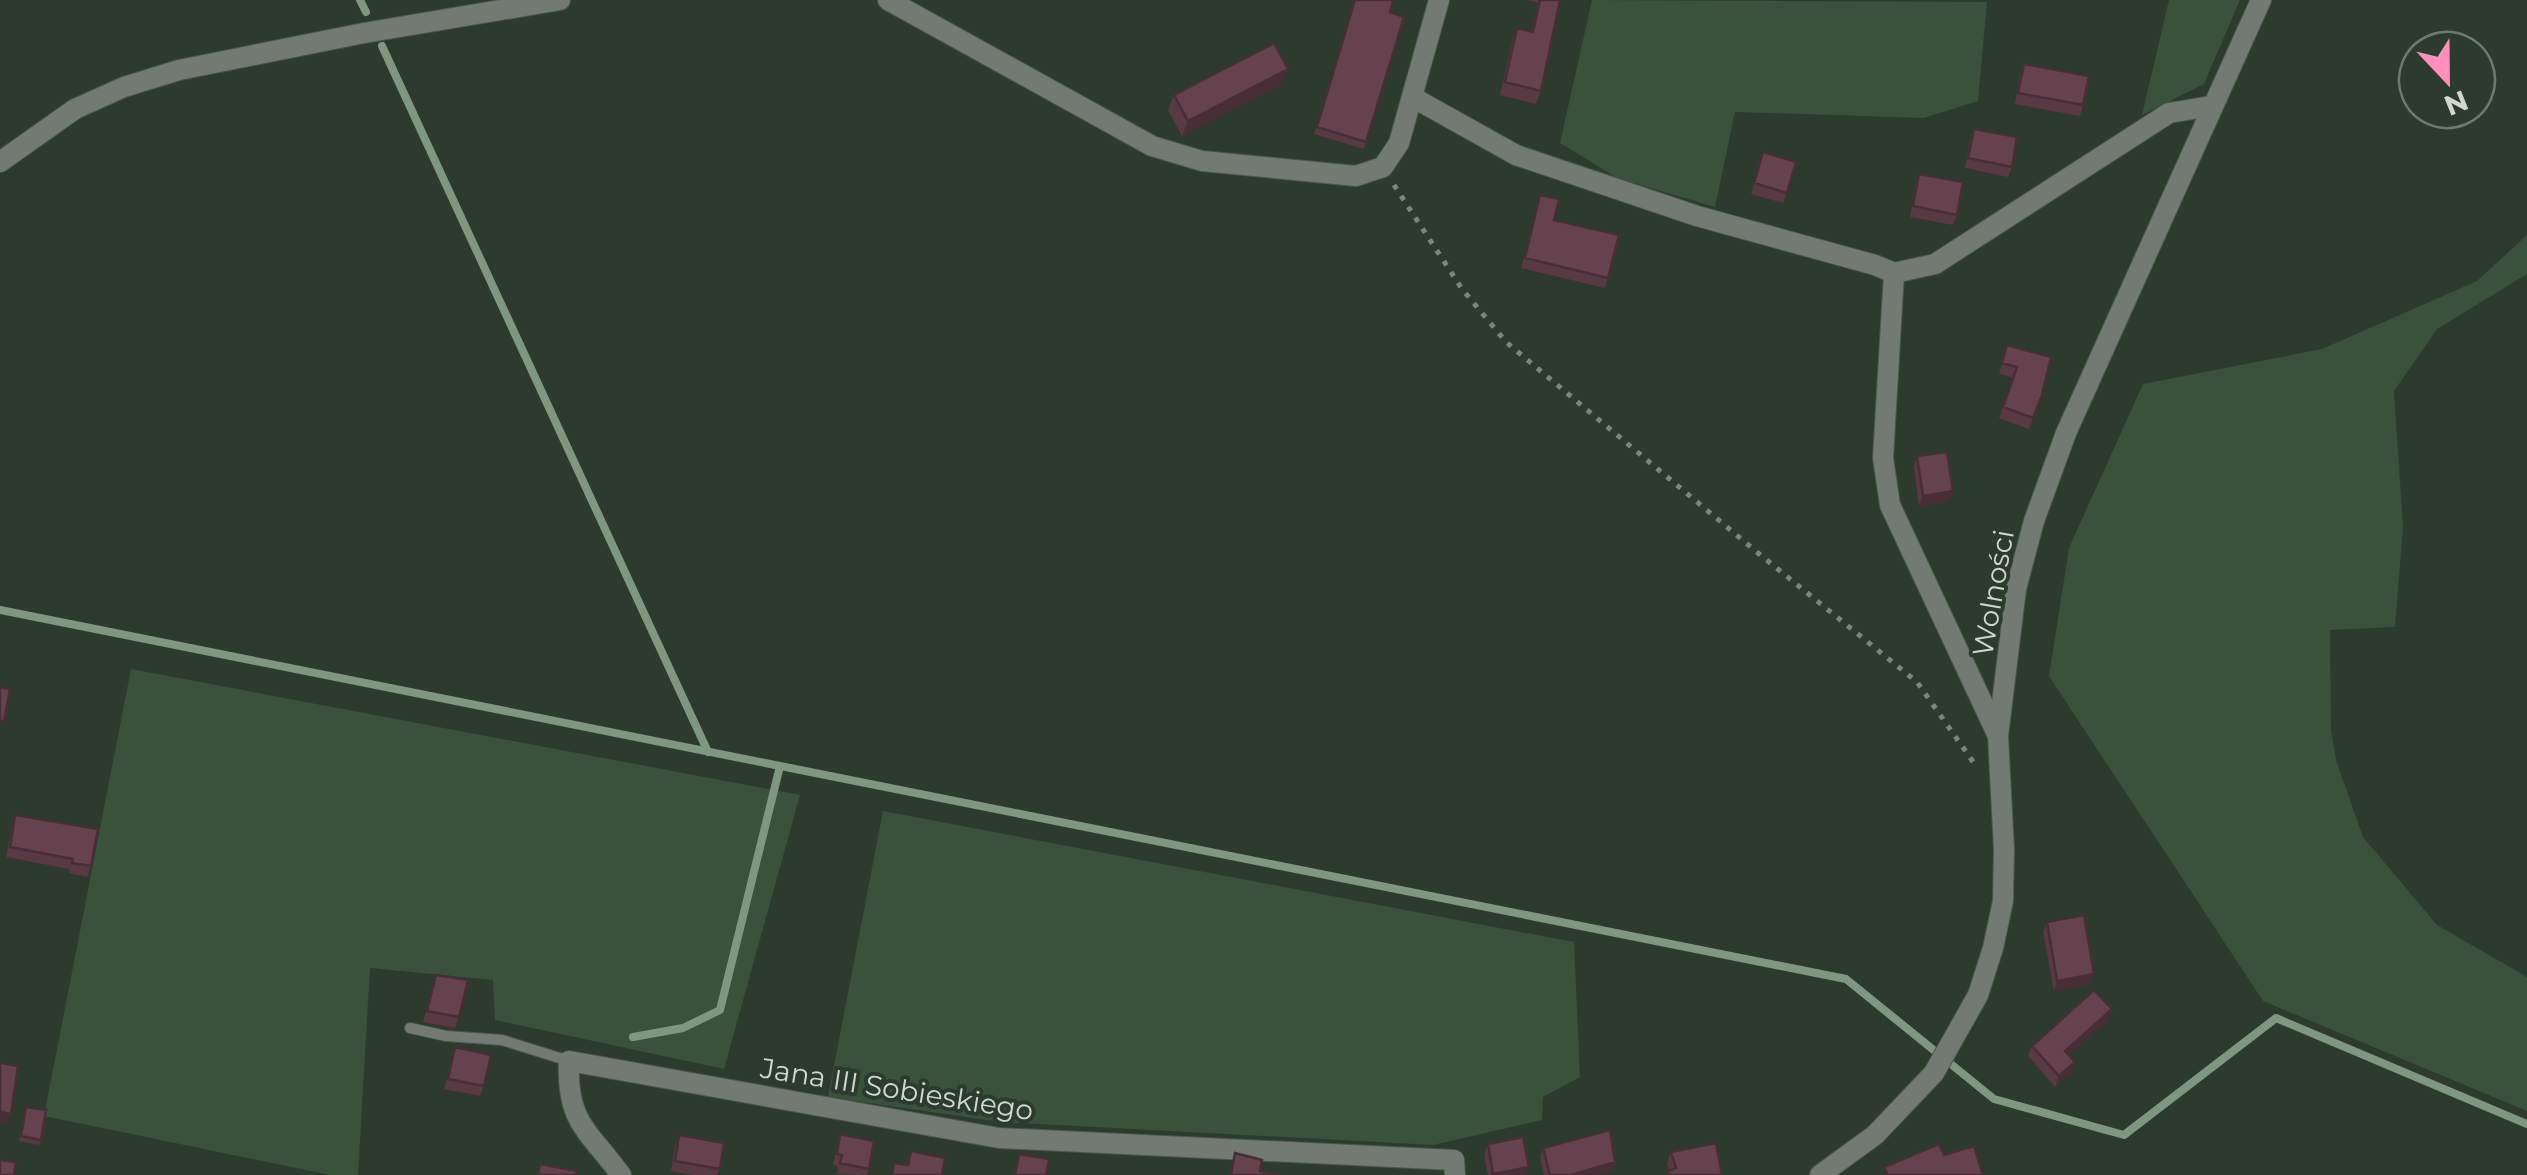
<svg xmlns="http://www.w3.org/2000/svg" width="2527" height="1175" font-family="Montserrat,sans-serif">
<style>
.green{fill:#3a513c}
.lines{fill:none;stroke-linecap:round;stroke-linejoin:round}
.stream{stroke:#7f9781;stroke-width:8}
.lane-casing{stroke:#49574a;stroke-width:12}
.street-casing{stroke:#49574a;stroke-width:22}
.path{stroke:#7b877c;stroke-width:5;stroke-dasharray:5 8;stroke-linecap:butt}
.lane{stroke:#727a73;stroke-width:10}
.street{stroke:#727a73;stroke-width:20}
.wall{fill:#583944}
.shaded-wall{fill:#472e37}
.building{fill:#66424f;stroke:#472e37;stroke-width:2.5}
.labels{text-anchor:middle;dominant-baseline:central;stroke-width:8;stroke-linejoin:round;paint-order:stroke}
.street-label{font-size:28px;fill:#cfd8cf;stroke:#2c3b2d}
</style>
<rect width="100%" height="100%" fill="#2c3b2d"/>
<path class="green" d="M 1592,0 L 1987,2 L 1978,101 L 1924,118 L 1735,112 L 1715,207 L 1617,178 L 1560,143 Z
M 2169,0 L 2240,0 L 2204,84 L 2142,115 Z
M 2527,235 L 2527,274 L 2437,329 L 2394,391 L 2403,527 L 2395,627 L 2330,630 L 2331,730 L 2336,760 L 2363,837 L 2437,925 L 2527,977 L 2527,1111 L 2263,1001 L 2049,676 L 2069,548 L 2143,384 L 2322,349 L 2477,281 Z
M 131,669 L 800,795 L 724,1069 L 495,1020 L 493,980 L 370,968 L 358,1175 L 330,1175 L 44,1116 Z
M 883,811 L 1574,942 L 1580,1077 L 1543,1097 L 1542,1120 L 1433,1145 L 1000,1122 L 828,1097 Z"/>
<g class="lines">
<path class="stream" d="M 360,0 L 366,12
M 382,46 L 708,752
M 0,610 L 1846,979 L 1994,1099 L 2124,1135 L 2276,1018 L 2527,1124
M 633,1037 L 683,1028 L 720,1010 L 780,766"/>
<g class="lane-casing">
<path id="lane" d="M 410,1028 L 446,1036 L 502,1040 L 569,1061"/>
</g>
<g class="street-casing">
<path id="street" d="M 888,0 L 1152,146 L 1202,161 L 1356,176 L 1383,167 L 1399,143 L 1439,0
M 1414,98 L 1516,155 L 1697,216 L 1875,265 L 1894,273 L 1935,264 L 2169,113 L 2211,106
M 0,162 L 75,109 L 124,87 L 179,70 L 364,33 L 560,0
M 1894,273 L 1883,458 L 1890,505 L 1998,736
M 621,1175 C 588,1130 566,1122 569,1061 L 999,1138 L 1454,1160 L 1455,1175
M 1820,1175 L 1875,1135 L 1934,1073 L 1978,995 L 1993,948 L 2003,901 L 2004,849 L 1998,736 L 2016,589 L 2034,521 L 2066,433 L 2261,0"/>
</g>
<path class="path" d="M 1394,185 L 1462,289 L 1506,342 L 1758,553 L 1917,682 L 1976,766"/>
<use href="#lane" class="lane"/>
<use href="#street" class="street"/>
</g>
<path class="wall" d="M 1355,0 L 1404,17 L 1364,149 L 1314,134 Z
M 1526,0 L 1560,0 L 1541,91 L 1536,104 L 1500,95 L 1512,42 L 1517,28 L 1531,32 L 1538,3 Z
M 2024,64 L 2083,105 L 2080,116 L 2015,104 L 2020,74 Z
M 1282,84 L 1182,136 L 1168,110 L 1174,95 Z
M 1974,129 L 2012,167 L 2008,177 L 1965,168 L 1970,139 Z
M 1763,152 L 1787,193 L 1783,203 L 1751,194 Z
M 1919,174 L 1957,215 L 1953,225 L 1910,217 L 1916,184 Z
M 1540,195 L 1554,220 L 1608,278 L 1605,288 L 1521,268 Z
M 2007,345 L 2042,395 L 2029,429 L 1999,418 L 2014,378 L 1999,374 Z
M 1917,456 L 1949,501 L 1919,506 L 1914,467 Z
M 15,815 L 91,866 L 87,877 L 69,873 L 69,869 L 6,857 L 12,825 Z
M 2047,922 L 2094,974 L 2090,984 L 2054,991 L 2043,932 Z
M 436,975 L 459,1017 L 455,1028 L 423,1022 Z
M 2112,1009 L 2108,1020 L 2069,1055 L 2071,1072 L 2055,1087 L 2028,1056 L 2032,1046 Z
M 455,1047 L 484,1086 L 480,1096 L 444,1089 Z
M 26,1107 L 41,1140 L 39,1145 L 19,1141 Z
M 840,1134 L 869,1169 L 867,1175 L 837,1174 L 838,1166 L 833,1165 Z
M 679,1135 L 720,1169 L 717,1175 L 691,1175 L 671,1171 L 675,1146 Z
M 1488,1144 L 1526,1175 L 1488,1175 L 1484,1155 Z
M 1543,1148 L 1615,1162 L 1612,1171 L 1598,1175 L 1544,1175 L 1540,1157 Z
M 1671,1152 L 1722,1175 L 1666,1175 L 1669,1170 L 1667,1163 Z"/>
<path class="shaded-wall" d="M 1288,69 L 1282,84 L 1182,136 L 1188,121 Z
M 1953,491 L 1949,501 L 1919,506 L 1923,496 Z
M 2094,974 L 2090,984 L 2054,991 L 2057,981 Z
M 2112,1009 L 2108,1020 L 2062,1062 L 2065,1051 Z
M 2075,1062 L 2071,1072 L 2055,1087 L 2059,1076 Z
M 0,1112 L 11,1114 L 8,1124 L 0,1123 Z
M 1615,1162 L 1612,1171 L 1598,1175 L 1571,1175 Z
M 1529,1167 L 1526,1175 L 1493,1175 L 1493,1174 Z"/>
<path class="building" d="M 1355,0 L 1393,0 L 1390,12 L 1404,17 L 1366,142 L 1317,127 Z
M 1540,0 L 1560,0 L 1541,91 L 1505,82 L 1517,28 L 1533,32 Z
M 1274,43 L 1288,69 L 1188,121 L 1174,95 Z
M 2024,64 L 2089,76 L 2083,105 L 2018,93 Z
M 1974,129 L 2017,137 L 2012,167 L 1968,158 Z
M 1763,152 L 1796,162 L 1787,193 L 1754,183 Z
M 1919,174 L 1963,182 L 1957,215 L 1913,206 Z
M 1540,195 L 1559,199 L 1554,220 L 1619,235 L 1608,278 L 1525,258 Z
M 2007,345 L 2051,357 L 2042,395 L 2033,418 L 2003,407 L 2017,367 L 2002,363 Z
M 1947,452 L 1953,491 L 1923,496 L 1917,456 Z
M 0,687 L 10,689 L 4,721 L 0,721 Z
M 15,815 L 98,829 L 91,866 L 72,863 L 73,859 L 10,847 Z
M 2084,915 L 2094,974 L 2057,981 L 2047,922 Z
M 436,975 L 468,980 L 459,1017 L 427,1011 Z
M 2094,990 L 2112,1009 L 2065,1051 L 2075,1062 L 2059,1076 L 2032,1046 Z
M 455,1047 L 491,1055 L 484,1086 L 448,1079 Z
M 0,1063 L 18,1066 L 11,1114 L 0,1112 Z
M 26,1107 L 46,1110 L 41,1140 L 21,1136 Z
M 1610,1130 L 1615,1162 L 1571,1175 L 1550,1175 L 1543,1148 Z
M 840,1134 L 874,1141 L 869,1169 L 840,1163 L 842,1155 L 837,1154 Z
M 679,1135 L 724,1143 L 720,1169 L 675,1161 Z
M 1523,1137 L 1529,1167 L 1493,1174 L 1488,1144 Z
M 1716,1143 L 1722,1175 L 1668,1175 L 1668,1171 L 1676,1168 L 1671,1152 Z
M 1939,1144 L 1944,1155 L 1974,1146 L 1983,1175 L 1888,1175 L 1884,1167 Z
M 911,1151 L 945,1158 L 942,1175 L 892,1175 L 894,1163 L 908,1165 Z
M 1235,1153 L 1262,1160 L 1260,1171 L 1281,1175 L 1231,1175 Z
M 1019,1154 L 1049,1159 L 1046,1175 L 1015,1175 Z
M 0,1160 L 16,1162 L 14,1175 L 0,1175 Z
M 540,1164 L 577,1171 L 576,1175 L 538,1175 Z"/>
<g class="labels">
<g class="street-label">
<text transform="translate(1993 593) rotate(-80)">Wolności</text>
<text transform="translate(897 1089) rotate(9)">Jana III Sobieskiego</text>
</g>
</g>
<g transform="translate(2447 80) rotate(158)"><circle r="48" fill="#2c3b2d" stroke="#6d7a6e" stroke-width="2.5"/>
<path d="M0-8L18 38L0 25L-18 38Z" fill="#fe8ebc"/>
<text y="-15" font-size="28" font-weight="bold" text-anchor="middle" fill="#cfd8cf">N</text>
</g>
</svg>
